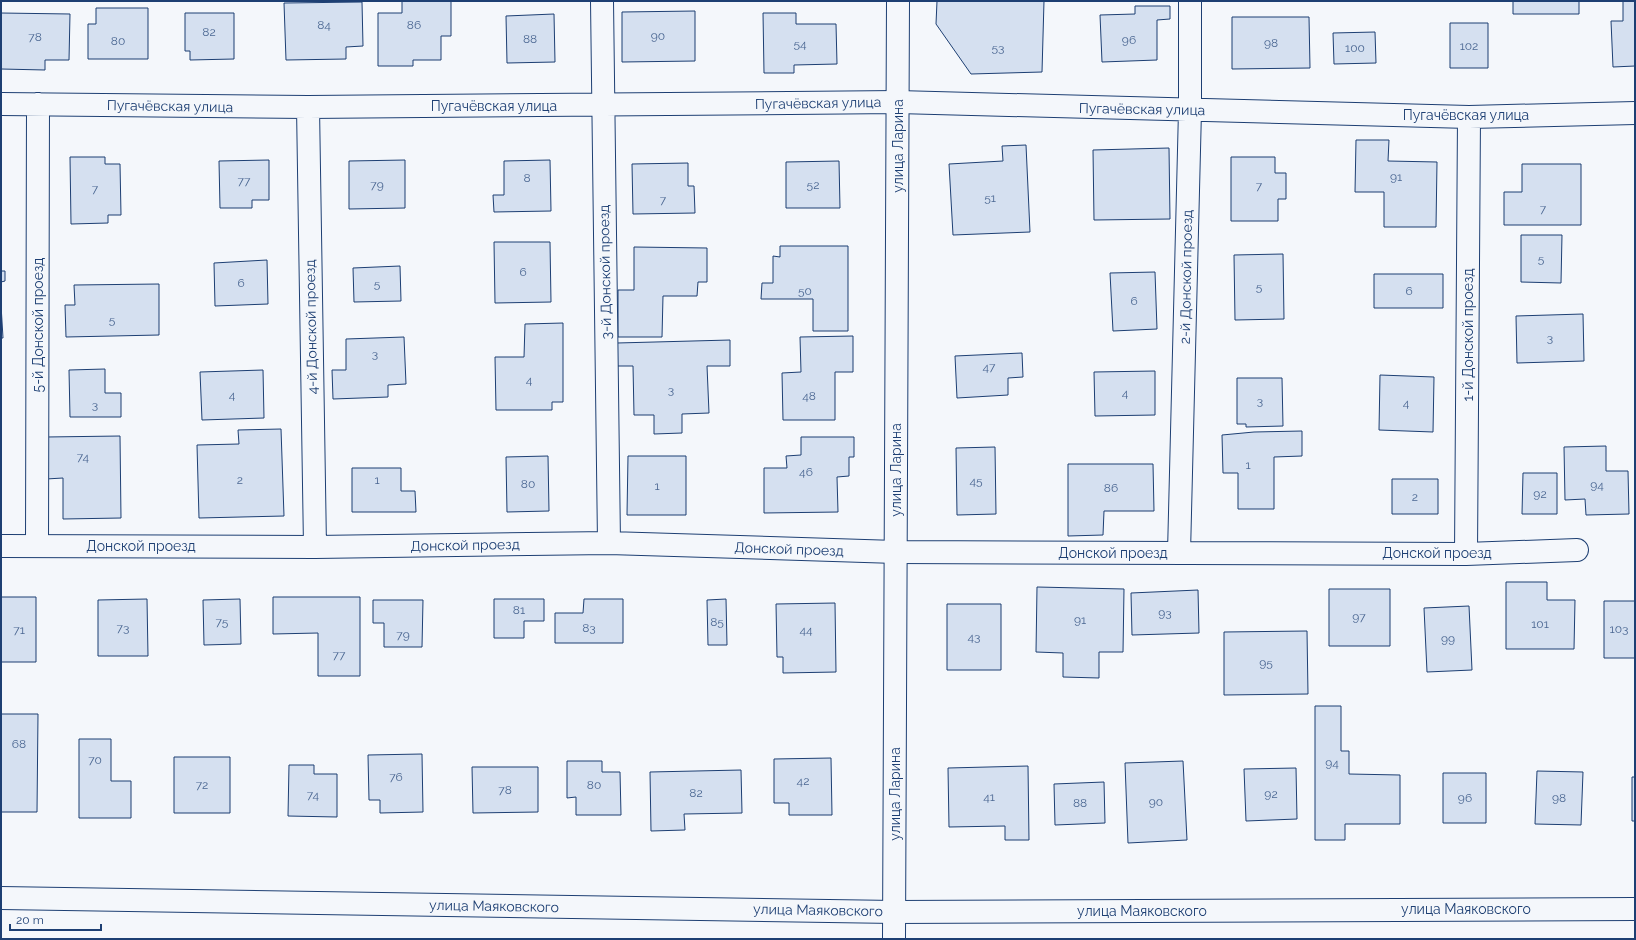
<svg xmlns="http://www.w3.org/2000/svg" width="1636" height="940" font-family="Raleway,sans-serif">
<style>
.building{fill:#d5e0f0;stroke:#1d3f73}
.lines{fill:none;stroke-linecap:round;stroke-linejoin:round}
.street-casing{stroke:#1d3f73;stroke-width:24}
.secondary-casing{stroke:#1d3f73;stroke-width:24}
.street{stroke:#f4f7fb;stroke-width:22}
.secondary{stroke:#f4f7fb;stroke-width:22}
.labels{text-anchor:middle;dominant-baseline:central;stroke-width:3;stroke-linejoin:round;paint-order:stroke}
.number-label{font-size:12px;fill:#4b6792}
.street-label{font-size:14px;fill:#1d3f73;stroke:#f4f7fb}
</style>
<rect width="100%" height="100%" fill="#f4f7fb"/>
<path class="building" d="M 402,1 L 451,1 L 451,36 L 441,36 L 441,60 L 413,60 L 413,66 L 378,66 L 378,13 L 402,13 Z
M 937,1 L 1044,1 L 1042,72 L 971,74 L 936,24 Z
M 1513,1 L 1579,1 L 1579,14 L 1513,14 Z
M 1623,1 L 1635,1 L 1635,66 L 1613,67 L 1611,21 L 1623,21 Z
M 362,2 L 363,46 L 346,47 L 346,59 L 286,60 L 284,3 Z
M 1135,6 L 1170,6 L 1170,19 L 1157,20 L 1157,60 L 1102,62 L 1100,15 L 1135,14 Z
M 96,8 L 148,8 L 148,59 L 88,59 L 88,24 L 96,24 Z
M 695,11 L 695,61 L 622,62 L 622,12 Z
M 1,13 L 70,14 L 69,60 L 45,60 L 45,70 L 1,69 Z
M 185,13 L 234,13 L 234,59 L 190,60 L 190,51 L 185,51 Z
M 763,13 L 796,13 L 796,24 L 836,24 L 837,64 L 794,65 L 794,73 L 764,73 Z
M 554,14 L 555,62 L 507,63 L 506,16 Z
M 1232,17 L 1309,17 L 1310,68 L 1232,69 Z
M 1450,23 L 1488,23 L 1488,68 L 1450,68 Z
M 1375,32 L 1376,63 L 1334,64 L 1333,33 Z
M 1356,140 L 1389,140 L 1388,161 L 1437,162 L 1436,227 L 1384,227 L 1384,192 L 1355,192 Z
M 1026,145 L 1030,232 L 953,235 L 949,164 L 1003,161 L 1002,146 Z
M 1169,148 L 1170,219 L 1094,220 L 1093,150 Z
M 70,157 L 105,157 L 105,164 L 120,164 L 121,215 L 108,215 L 108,223 L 71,224 Z
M 1231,157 L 1275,157 L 1275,173 L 1286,173 L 1286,199 L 1278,199 L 1278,221 L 1231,221 Z
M 269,160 L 269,200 L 252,200 L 252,208 L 220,208 L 219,161 Z
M 405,160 L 405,208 L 349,209 L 349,161 Z
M 550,160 L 551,211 L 494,212 L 493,195 L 504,195 L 504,161 Z
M 839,161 L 840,208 L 786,208 L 786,162 Z
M 688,163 L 688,186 L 694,186 L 695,213 L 633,214 L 632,164 Z
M 1522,164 L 1581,164 L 1581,225 L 1504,225 L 1504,192 L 1522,192 Z
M 1521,235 L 1562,235 L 1561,283 L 1521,282 Z
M 494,242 L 550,242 L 551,302 L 495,303 Z
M 780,246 L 848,246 L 848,331 L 813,331 L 813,299 L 761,299 L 762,283 L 773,283 L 773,256 L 780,257 Z
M 634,247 L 707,248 L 707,282 L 698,282 L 697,296 L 663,296 L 662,337 L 618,337 L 618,290 L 634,290 Z
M 1283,254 L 1284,319 L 1235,320 L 1234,255 Z
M 267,260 L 268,304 L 215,306 L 214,263 Z
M 400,266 L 401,301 L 354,302 L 353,268 Z
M 1,271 L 5,271 L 5,281 L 1,282 Z
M 1155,272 L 1157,329 L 1113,331 L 1110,273 Z
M 1374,274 L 1443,274 L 1443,308 L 1374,308 Z
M 159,284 L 159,335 L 66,337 L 65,305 L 75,305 L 74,285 Z
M 1,305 L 3,338 L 1,338 Z
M 1583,314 L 1584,361 L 1517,363 L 1516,316 Z
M 563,323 L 563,402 L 552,402 L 552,410 L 496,410 L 495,357 L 524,357 L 525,324 Z
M 853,336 L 853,372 L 835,372 L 835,420 L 783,420 L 782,373 L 801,372 L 800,337 Z
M 404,337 L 406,384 L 388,385 L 388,397 L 333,399 L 332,370 L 346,370 L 346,339 Z
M 730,340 L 730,366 L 707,366 L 709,413 L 682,414 L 682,433 L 654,434 L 654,415 L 634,415 L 633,366 L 617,366 L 617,343 Z
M 1022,353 L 1023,377 L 1008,378 L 1008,395 L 957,398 L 955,356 Z
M 105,369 L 105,393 L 121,393 L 121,417 L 70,417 L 69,370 Z
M 263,370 L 264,418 L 202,420 L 200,372 Z
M 1155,371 L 1155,415 L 1095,416 L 1094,372 Z
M 1380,375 L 1434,377 L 1433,432 L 1379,430 Z
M 1237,378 L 1282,378 L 1283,426 L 1246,427 L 1246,424 L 1237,424 Z
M 281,429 L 284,516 L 199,518 L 197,445 L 239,444 L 238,430 Z
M 1302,431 L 1302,456 L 1274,457 L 1274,509 L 1238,509 L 1238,473 L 1223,473 L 1222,435 L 1254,432 Z
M 120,436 L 121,518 L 63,519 L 63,478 L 46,479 L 46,437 Z
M 801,437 L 854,437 L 854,457 L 849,457 L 849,476 L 837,477 L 838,512 L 764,513 L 764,468 L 787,468 L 786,456 L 801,455 Z
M 1606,446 L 1606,471 L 1628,471 L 1629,514 L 1586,515 L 1585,499 L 1565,500 L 1564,447 Z
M 995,447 L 996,514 L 957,515 L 956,448 Z
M 548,456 L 549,511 L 507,512 L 506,457 Z
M 628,456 L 686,456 L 686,515 L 627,515 Z
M 1068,464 L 1153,464 L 1154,511 L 1104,511 L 1103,535 L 1068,536 Z
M 352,468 L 401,468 L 401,491 L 415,491 L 416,512 L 352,512 Z
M 1523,473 L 1557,473 L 1557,514 L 1522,514 Z
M 1392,479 L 1438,479 L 1438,514 L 1392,514 Z
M 1506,582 L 1547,582 L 1547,600 L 1575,600 L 1574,649 L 1506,649 Z
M 1037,587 L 1124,589 L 1123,652 L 1099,652 L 1099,678 L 1063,677 L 1063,653 L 1036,652 Z
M 1329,589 L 1390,589 L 1390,646 L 1329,646 Z
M 1198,590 L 1199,633 L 1132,635 L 1131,593 Z
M 1,597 L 36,597 L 36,662 L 1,662 Z
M 273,597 L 360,597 L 360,676 L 318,676 L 318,633 L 273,634 Z
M 147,599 L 148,656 L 98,656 L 98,600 Z
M 240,599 L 241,644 L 204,645 L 203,600 Z
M 494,599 L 544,599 L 544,621 L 524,621 L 524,638 L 494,638 Z
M 584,599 L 623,599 L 623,643 L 555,643 L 555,613 L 583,613 Z
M 726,599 L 727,645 L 708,645 L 707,600 Z
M 373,600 L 423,600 L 422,647 L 384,647 L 384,623 L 373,623 Z
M 1604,601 L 1635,601 L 1635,658 L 1604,658 Z
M 835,603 L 836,672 L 783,673 L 783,657 L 777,657 L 776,604 Z
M 947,604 L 1001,604 L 1001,670 L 947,670 Z
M 1469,606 L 1472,670 L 1427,672 L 1424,608 Z
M 1307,631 L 1308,694 L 1224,695 L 1224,632 Z
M 1315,706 L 1341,706 L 1341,751 L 1349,751 L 1349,774 L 1400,775 L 1400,824 L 1345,824 L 1345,840 L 1315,840 Z
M 1,714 L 38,714 L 37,812 L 1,812 Z
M 79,739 L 111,739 L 111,781 L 131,781 L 131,818 L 79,818 Z
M 422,754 L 423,812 L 380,813 L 380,800 L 369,800 L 368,755 Z
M 174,757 L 230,757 L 230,813 L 174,813 Z
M 831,758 L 832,815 L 789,815 L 789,803 L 774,803 L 774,759 Z
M 567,761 L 602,761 L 602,772 L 620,772 L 621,815 L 576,815 L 576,797 L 567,798 Z
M 1183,761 L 1187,840 L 1128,843 L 1125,763 Z
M 289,765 L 314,765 L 314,774 L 337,774 L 337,817 L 288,816 Z
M 1028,766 L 1029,840 L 1005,840 L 1005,826 L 949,827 L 948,768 Z
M 472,767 L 538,767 L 538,812 L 473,813 Z
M 1296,768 L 1297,819 L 1246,821 L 1244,769 Z
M 741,770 L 742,813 L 684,814 L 685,830 L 651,831 L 650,772 Z
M 1537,771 L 1583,772 L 1581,825 L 1535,824 Z
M 1443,773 L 1486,773 L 1486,823 L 1443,823 Z
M 1632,777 L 1635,777 L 1635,821 L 1632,821 Z
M 1104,782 L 1105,823 L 1055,825 L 1054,784 Z"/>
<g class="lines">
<g class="street-casing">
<path id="street" d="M 602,1 L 609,543
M 1,104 L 308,107 L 898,102 L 1469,117 L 1635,113
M 308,107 L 315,547
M 37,545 L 38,104
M 1,546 L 315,547 L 609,543 L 896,552 L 1466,554 L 1577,550
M 1179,553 L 1190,110 L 1190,1
M 1466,554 L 1469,117
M 1,898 L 895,912 L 1635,909"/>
</g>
<g class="secondary-casing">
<path id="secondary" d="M 894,939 L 898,1"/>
</g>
<use href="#street" class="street"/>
<use href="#secondary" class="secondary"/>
</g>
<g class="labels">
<g class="number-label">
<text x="324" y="25">84</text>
<text x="414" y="25">86</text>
<text x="209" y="32">82</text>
<text x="658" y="36">90</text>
<text x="35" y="37">78</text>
<text x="530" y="39">88</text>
<text x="1129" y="40">96</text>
<text x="118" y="41">80</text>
<text x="1271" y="43">98</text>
<text x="800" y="44">54</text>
<text x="1469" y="46">102</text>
<text x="998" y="48">53</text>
<text x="1355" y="48">100</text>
<text x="1396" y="177">91</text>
<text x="527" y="178">8</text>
<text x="244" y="181">77</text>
<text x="377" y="185">79</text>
<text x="813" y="185">52</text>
<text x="1259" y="186">7</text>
<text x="95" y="189">7</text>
<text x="990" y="198">51</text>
<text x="663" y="200">7</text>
<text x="1543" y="209">7</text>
<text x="1541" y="259">5</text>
<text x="523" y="272">6</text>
<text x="241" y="283">6</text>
<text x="377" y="284">5</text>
<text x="1259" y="287">5</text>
<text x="805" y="291">50</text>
<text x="1409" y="291">6</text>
<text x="1134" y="301">6</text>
<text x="112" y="320">5</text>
<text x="1550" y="338">3</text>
<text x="375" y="354">3</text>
<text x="989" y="367">47</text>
<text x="529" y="380">4</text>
<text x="671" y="390">3</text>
<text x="1125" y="393">4</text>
<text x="232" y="395">4</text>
<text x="809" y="396">48</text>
<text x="1260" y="401">3</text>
<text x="1406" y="403">4</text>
<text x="95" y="405">3</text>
<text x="83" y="457">74</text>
<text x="1248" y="465">1</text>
<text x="806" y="472">46</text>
<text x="240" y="480">2</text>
<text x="377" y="480">1</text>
<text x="976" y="481">45</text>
<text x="528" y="484">80</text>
<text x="1597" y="485">94</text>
<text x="657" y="486">1</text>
<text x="1111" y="488">86</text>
<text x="1540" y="494">92</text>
<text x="1415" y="497">2</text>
<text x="519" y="610">81</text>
<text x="1165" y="613">93</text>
<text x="1359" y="617">97</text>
<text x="1080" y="620">91</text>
<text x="222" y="622">75</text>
<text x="717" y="622">85</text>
<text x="1540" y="624">101</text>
<text x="123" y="628">73</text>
<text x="589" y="628">83</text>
<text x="1619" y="629">103</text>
<text x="19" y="630">71</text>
<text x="806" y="630">44</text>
<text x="403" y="635">79</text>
<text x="974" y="637">43</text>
<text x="1448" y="639">99</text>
<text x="339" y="655">77</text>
<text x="1266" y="663">95</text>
<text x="19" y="744">68</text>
<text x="95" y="760">70</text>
<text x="1332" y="763">94</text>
<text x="396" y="777">76</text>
<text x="803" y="781">42</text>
<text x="202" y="785">72</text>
<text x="594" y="785">80</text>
<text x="505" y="790">78</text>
<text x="696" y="793">82</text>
<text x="1271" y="794">92</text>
<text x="313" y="795">74</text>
<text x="989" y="797">41</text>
<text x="1465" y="798">96</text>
<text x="1559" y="798">98</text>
<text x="1156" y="802">90</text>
<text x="1080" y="803">88</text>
</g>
<g class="street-label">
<text transform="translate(818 103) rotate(-1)">Пугачёвская улица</text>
<text transform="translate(170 106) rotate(1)">Пугачёвская улица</text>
<text x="494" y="106">Пугачёвская улица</text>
<text transform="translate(1142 109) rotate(1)">Пугачёвская улица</text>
<text x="1466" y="115">Пугачёвская улица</text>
<text transform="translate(898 146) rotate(-90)">улица Ларина</text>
<text transform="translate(605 272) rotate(-91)">3-й Донской проезд</text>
<text transform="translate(1186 277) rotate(-89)">2-й Донской проезд</text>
<text transform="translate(38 325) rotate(-90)">5-й Донской проезд</text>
<text transform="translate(311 327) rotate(-91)">4-й Донской проезд</text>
<text transform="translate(1468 335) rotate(-90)">1-й Донской проезд</text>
<text transform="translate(896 470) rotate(-90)">улица Ларина</text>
<text transform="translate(465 545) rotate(-1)">Донской проезд</text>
<text x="141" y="546">Донской проезд</text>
<text transform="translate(789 549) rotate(2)">Донской проезд</text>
<text x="1113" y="553">Донской проезд</text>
<text x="1437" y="553">Донской проезд</text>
<text transform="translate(895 794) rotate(-90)">улица Ларина</text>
<text transform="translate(494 906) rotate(1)">улица Маяковского</text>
<text x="1466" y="909">улица Маяковского</text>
<text transform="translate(818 910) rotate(1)">улица Маяковского</text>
<text x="1142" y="911">улица Маяковского</text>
</g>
</g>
<rect width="1636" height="940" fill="none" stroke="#1d3f73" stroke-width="4"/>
<path d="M10 924v6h91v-6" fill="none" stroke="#1d3f73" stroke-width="2"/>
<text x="16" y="924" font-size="12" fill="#1d3f73" stroke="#f4f7fb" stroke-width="3" paint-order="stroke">20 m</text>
</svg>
